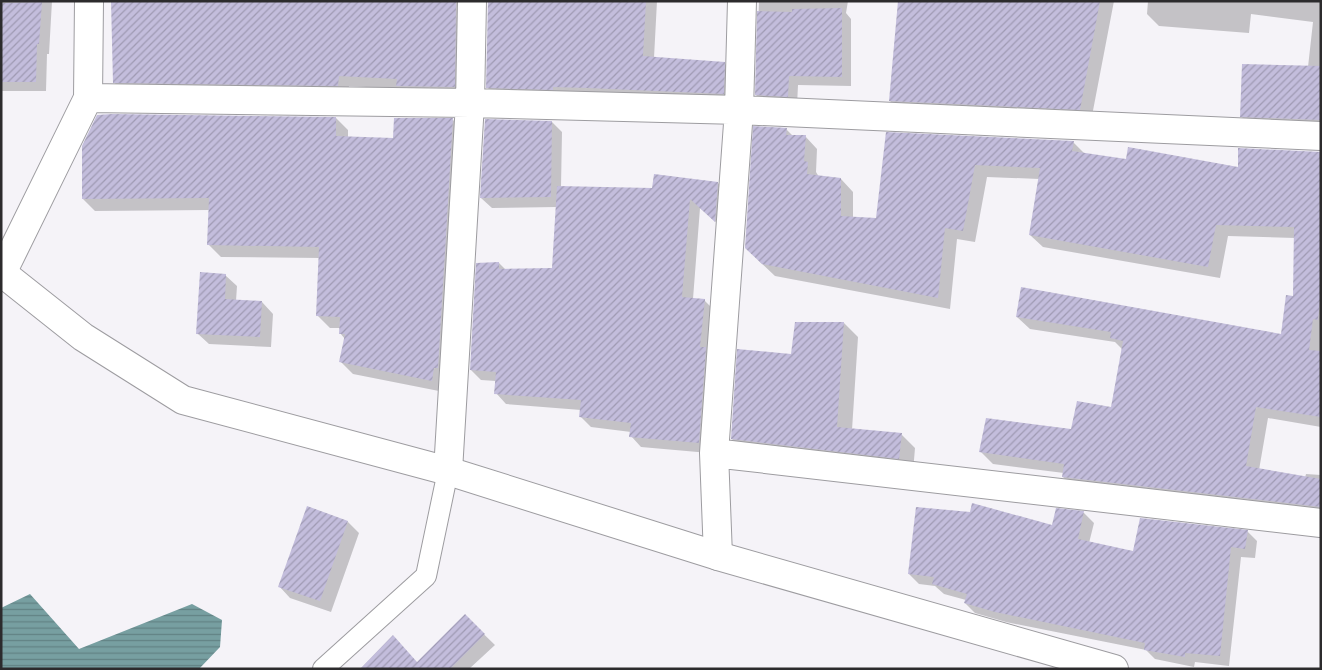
<svg xmlns="http://www.w3.org/2000/svg" width="1322" height="670" font-family="'DejaVu Sans',sans-serif">
<style>
.water{fill:url(#water-rules)}
.shadow{fill:#0003}
.building{fill:url(#building-hatch)}
.lines{fill:none;stroke-linecap:round;stroke-linejoin:round}
.service-casing{stroke:#9d9ca0;stroke-width:22}
.minor-casing{stroke:#9d9ca0;stroke-width:30}
.secondary-casing{stroke:#9d9ca0;stroke-width:30}
.service{stroke:#fff;stroke-width:20}
.minor{stroke:#fff;stroke-width:28}
.secondary{stroke:#fff;stroke-width:28}
</style>
<defs>
<pattern id="water-rules" width="6" height="5" patternUnits="userSpaceOnUse" patternTransform="scale(1.25)"><rect width="6" height="5" fill="#779fa1"/><path d="M0 2.5h6" fill="none" stroke="#628284"/></pattern>
<pattern id="building-hatch" width="6" height="6" patternUnits="userSpaceOnUse" patternTransform="scale(1.25)"><rect width="6" height="6" fill="#c3bddc"/><path d="M-1 1l2-2M0 6l6-6M5 7l2-2" fill="none" stroke="#9f9ab3"/></pattern>
</defs>
<rect width="100%" height="100%" fill="#f5f3f8"/>
<path class="water" d="M 30,594 L 79,649 L 192,604 L 222,620 L 220,647 L 199,669 L 1,669 L 1,608 Z"/>
<path class="shadow" d="M 1,1 L 52,1 L 49,54 L 47,54 L 46,91 L 1,91 Z
M 112,1 L 471,1 L 465,97 L 401,89 L 349,86 L 348,96 L 124,93 L 114,82 Z
M 489,1 L 657,1 L 654,58 L 724,63 L 735,74 L 734,104 L 498,98 L 487,87 Z
M 759,1 L 848,1 L 846,13 L 851,19 L 851,86 L 798,85 L 797,106 L 766,104 L 756,95 Z
M 899,1 L 1114,1 L 1091,121 L 902,112 L 890,101 Z
M 1148,1 L 1321,1 L 1321,131 L 1253,128 L 1241,116 L 1308,67 L 1313,22 L 1251,14 L 1249,33 L 1159,26 L 1147,14 Z
M 336,118 L 348,130 L 348,138 L 394,139 L 453,120 L 465,132 L 444,392 L 353,374 L 341,362 L 345,339 L 340,333 L 340,328 L 330,328 L 317,315 L 320,258 L 221,257 L 208,244 L 210,210 L 95,211 L 83,199 Z
M 552,122 L 562,132 L 561,187 L 653,190 L 718,183 L 728,194 L 725,230 L 700,208 L 693,299 L 704,300 L 715,311 L 709,453 L 641,447 L 631,436 L 631,432 L 591,427 L 580,416 L 581,410 L 506,404 L 496,393 L 496,381 L 481,380 L 471,370 L 499,263 L 506,270 L 553,269 L 557,207 L 492,208 L 481,198 Z
M 786,129 L 793,136 L 805,136 L 817,149 L 816,172 L 819,177 L 841,179 L 853,192 L 853,218 L 877,219 L 887,134 L 1073,142 L 1085,154 L 1127,160 L 1239,169 L 1321,153 L 1321,427 L 1268,418 L 1259,470 L 1305,478 L 1306,474 L 1321,475 L 1321,517 L 1075,489 L 1063,477 L 1064,473 L 993,464 L 981,452 L 1072,431 L 1112,409 L 1123,350 L 1115,342 L 1030,329 L 1017,317 L 1282,335 L 1294,297 L 1295,238 L 1228,236 L 1220,278 L 1043,247 L 1030,235 L 1039,179 L 987,177 L 975,242 L 957,239 L 950,309 L 775,276 L 758,260 Z
M 225,275 L 237,286 L 236,301 L 262,302 L 273,314 L 271,347 L 209,344 L 197,333 Z
M 844,323 L 858,337 L 852,430 L 901,434 L 915,448 L 913,472 L 746,453 L 732,439 L 792,355 Z
M 1057,510 L 1084,513 L 1094,523 L 1089,543 L 1133,552 L 1247,531 L 1257,541 L 1255,558 L 1241,557 L 1229,666 L 1195,662 L 1194,667 L 1155,659 L 1146,650 L 1006,622 L 975,613 L 965,603 L 966,600 L 944,594 L 935,586 L 919,584 L 909,574 L 1053,527 Z
M 348,522 L 359,533 L 331,612 L 290,598 L 279,586 Z
M 465,616 L 495,645 L 469,669 L 367,669 L 418,663 Z"/>
<path class="building" d="M 111,1 L 456,1 L 455,87 L 396,86 L 397,79 L 339,76 L 338,86 L 113,83 Z
M 488,1 L 646,1 L 643,56 L 725,62 L 724,94 L 588,88 L 553,87 L 553,90 L 486,88 Z
M 898,1 L 1100,1 L 1080,110 L 889,101 Z
M 42,2 L 39,44 L 37,44 L 36,82 L 1,82 L 1,3 Z
M 842,8 L 842,77 L 789,76 L 788,97 L 755,95 L 757,11 L 792,12 L 792,9 Z
M 1242,64 L 1321,66 L 1321,120 L 1240,117 Z
M 112,114 L 336,117 L 336,136 L 393,138 L 394,118 L 453,118 L 438,368 L 434,368 L 432,381 L 339,362 L 345,334 L 339,334 L 340,317 L 316,316 L 319,247 L 207,245 L 209,198 L 82,199 L 82,146 L 97,115 Z
M 485,119 L 552,121 L 551,197 L 480,198 Z
M 753,126 L 787,128 L 786,135 L 806,135 L 804,161 L 808,162 L 807,174 L 841,178 L 841,216 L 876,218 L 886,132 L 1074,141 L 1072,151 L 1126,159 L 1128,147 L 1238,167 L 1238,148 L 1321,152 L 1321,291 L 1318,320 L 1313,319 L 1309,350 L 1321,351 L 1321,417 L 1256,407 L 1246,466 L 1321,479 L 1321,507 L 1062,477 L 1064,464 L 979,452 L 986,418 L 1071,429 L 1077,401 L 1111,407 L 1123,341 L 1110,338 L 1111,332 L 1016,317 L 1021,287 L 1281,334 L 1286,295 L 1293,296 L 1294,227 L 1216,225 L 1208,267 L 1029,235 L 1040,168 L 975,165 L 963,231 L 945,228 L 938,298 L 762,264 L 745,248 Z
M 654,174 L 718,182 L 715,222 L 690,199 L 682,297 L 705,299 L 700,347 L 706,347 L 699,443 L 629,437 L 631,423 L 579,417 L 581,400 L 494,394 L 496,372 L 470,370 L 476,263 L 499,262 L 499,269 L 552,268 L 557,186 L 652,188 Z
M 200,272 L 226,274 L 225,299 L 262,301 L 260,337 L 196,334 Z
M 795,322 L 844,322 L 837,427 L 902,433 L 899,459 L 731,439 L 737,349 L 791,354 Z
M 972,503 L 1052,525 L 1056,508 L 1084,511 L 1078,539 L 1133,551 L 1140,518 L 1248,530 L 1245,549 L 1231,547 L 1220,656 L 1185,653 L 1185,657 L 1144,650 L 1145,643 L 995,612 L 964,603 L 967,594 L 932,584 L 934,577 L 908,574 L 916,507 L 970,512 Z
M 307,506 L 348,521 L 320,601 L 278,587 Z
M 465,614 L 485,634 L 450,669 L 360,669 L 393,635 L 417,662 Z"/>
<g class="lines">
<g class="service-casing">
<path id="service" d="M 323,669 L 426,576 L 448,471"/>
</g>
<g class="minor-casing">
<path id="minor" d="M 88,98 L 470,103 L 739,110 L 1321,136
M 2,273 L 88,98 L 89,1
M 714,453 L 1321,523
M 448,471 L 470,103 L 472,1
M 718,556 L 714,453 L 739,110 L 742,1"/>
</g>
<g class="secondary-casing">
<path id="secondary" d="M 1,272 L 83,337 L 183,400 L 448,471 L 718,556 L 1114,669"/>
</g>
<use href="#service" class="service"/>
<use href="#minor" class="minor"/>
<use href="#secondary" class="secondary"/>
</g>
<rect width="1322" height="670" fill="none" stroke="#2c2b2d" stroke-width="5"/>
</svg>
